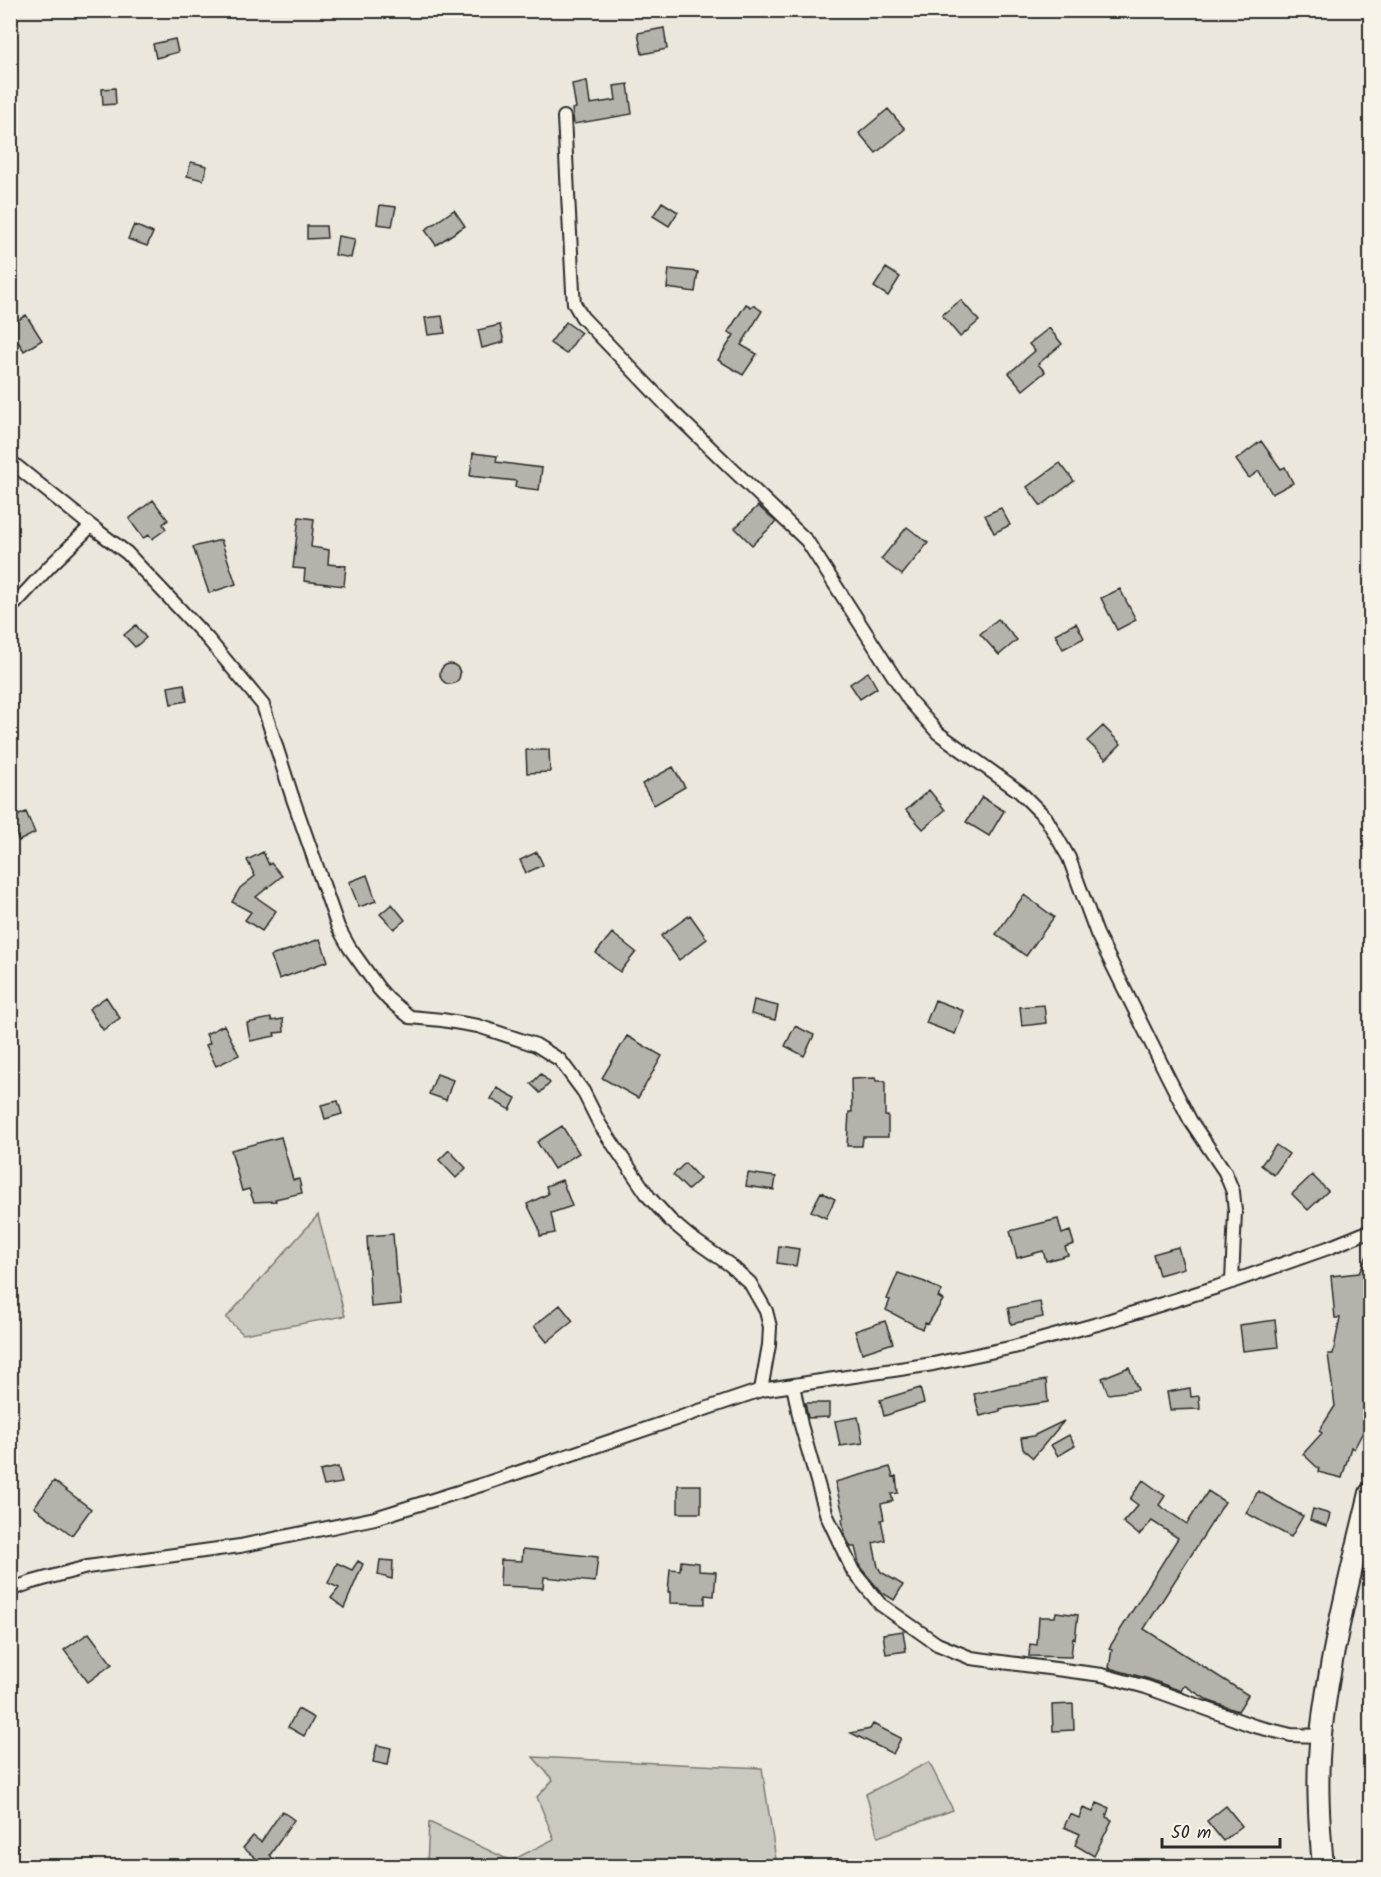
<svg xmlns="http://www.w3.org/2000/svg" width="1381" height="1877" font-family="Kalam,sans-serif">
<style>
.green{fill:#cbc8bf;stroke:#7b7a75;stroke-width:1.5}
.building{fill:#b5b2ab;stroke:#2b2b2b;stroke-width:1.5}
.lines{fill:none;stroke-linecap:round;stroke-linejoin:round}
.street-casing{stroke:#2b2b2b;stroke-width:16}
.primary-casing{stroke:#2b2b2b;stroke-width:24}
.street{stroke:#f7f3e8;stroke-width:12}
.primary{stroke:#f7f3e8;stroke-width:20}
</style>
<rect width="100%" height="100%" fill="#ebe7dd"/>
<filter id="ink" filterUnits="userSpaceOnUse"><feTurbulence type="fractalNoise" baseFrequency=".0167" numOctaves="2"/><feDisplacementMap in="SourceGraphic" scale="12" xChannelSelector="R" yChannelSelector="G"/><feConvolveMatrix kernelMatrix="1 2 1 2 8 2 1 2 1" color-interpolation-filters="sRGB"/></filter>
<g filter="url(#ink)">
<path class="green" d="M 318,1215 L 345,1316 L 243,1334 L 226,1318 Z
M 533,1757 L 762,1768 L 777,1866 L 427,1866 L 429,1822 L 511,1861 L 554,1839 L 537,1797 L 553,1780 Z
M 929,1762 L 953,1810 L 878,1837 L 866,1794 Z"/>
<path class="building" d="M 664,28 L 667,49 L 642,54 L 638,33 Z
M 175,39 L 178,52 L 156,58 L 153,44 Z
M 587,81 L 590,104 L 616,100 L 614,86 L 628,84 L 632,114 L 574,124 L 572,109 L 576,108 L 572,84 Z
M 115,88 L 116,104 L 103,105 L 102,89 Z
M 888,109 L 905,129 L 876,153 L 859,133 Z
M 191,162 L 207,166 L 203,180 L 187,176 Z
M 662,202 L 678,212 L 669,226 L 653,216 Z
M 380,205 L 396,207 L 392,226 L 377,224 Z
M 454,210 L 465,226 L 436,245 L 425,230 Z
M 134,225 L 153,233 L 147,246 L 128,239 Z
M 307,226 L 326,226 L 327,238 L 307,239 Z
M 338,236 L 355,239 L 351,258 L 335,255 Z
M 886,268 L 900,277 L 888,296 L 874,287 Z
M 669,269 L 698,272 L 695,292 L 667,288 Z
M 961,300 L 979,321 L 960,337 L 942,315 Z
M 746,304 L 751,307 L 753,305 L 762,311 L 741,345 L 757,354 L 743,375 L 718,360 L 734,335 L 728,332 Z
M 26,315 L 42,340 L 24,351 L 10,329 L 10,325 Z
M 442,316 L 445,333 L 428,335 L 425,318 Z
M 566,322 L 581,333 L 566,354 L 550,343 Z
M 500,325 L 504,342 L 482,348 L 478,330 Z
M 1049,328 L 1062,344 L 1038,364 L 1045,372 L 1023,390 L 1009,373 L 1035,351 L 1029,344 Z
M 1261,441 L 1281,469 L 1285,467 L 1293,483 L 1272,494 L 1259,471 L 1249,478 L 1236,460 Z
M 473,453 L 497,456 L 496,462 L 542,468 L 539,490 L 515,487 L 516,481 L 470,476 Z
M 1060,463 L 1074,481 L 1041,506 L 1027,487 Z
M 153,500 L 168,520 L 163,524 L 166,529 L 152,539 L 149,535 L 143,538 L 129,519 Z
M 758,506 L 776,522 L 752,545 L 735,528 Z
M 1001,508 L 1010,525 L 994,533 L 985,515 Z
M 299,517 L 314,519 L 311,547 L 329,550 L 328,564 L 346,566 L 344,586 L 304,581 L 305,569 L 293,568 Z
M 907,527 L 928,543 L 902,575 L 881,559 Z
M 221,540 L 236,584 L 209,593 L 193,547 Z
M 1120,589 L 1136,620 L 1117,630 L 1101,598 Z
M 998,619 L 1017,640 L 999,655 L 980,634 Z
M 1076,623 L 1084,638 L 1063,649 L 1055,634 Z
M 136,625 L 146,638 L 135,647 L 124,635 Z
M440 674a10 10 0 1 1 20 0a10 10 0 1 1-20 0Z
M 868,672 L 877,688 L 860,699 L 850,684 Z
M 184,684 L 187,701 L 171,704 L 168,687 Z
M 1103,726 L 1121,744 L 1106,759 L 1087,741 Z
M 526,750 L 549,750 L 550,772 L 527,773 Z
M 673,767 L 685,787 L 654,805 L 642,784 Z
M 929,790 L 945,810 L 923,829 L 906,810 Z
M 982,797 L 1004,811 L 989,836 L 966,822 Z
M 26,812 L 35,833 L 19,841 L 10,823 L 10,819 Z
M 263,852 L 269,865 L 271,863 L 282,876 L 256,897 L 276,911 L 262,931 L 245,920 L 251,912 L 232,902 L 240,888 L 255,876 L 247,860 Z
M 537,852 L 543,865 L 526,873 L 520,860 Z
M 367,875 L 376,901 L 359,907 L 349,882 Z
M 1024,895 L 1054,917 L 1026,956 L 996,934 Z
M 392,904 L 405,920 L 394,929 L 380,914 Z
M 690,915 L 707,939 L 679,960 L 661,936 Z
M 612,933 L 636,952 L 620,972 L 596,953 Z
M 320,939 L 328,961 L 279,979 L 271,956 Z
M 106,997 L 120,1018 L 103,1030 L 89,1009 Z
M 754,1000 L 778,1006 L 775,1020 L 751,1014 Z
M 935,1000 L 964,1011 L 955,1034 L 926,1023 Z
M 1044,1005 L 1046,1023 L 1022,1026 L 1020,1007 Z
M 271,1018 L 272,1021 L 283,1019 L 284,1032 L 274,1033 L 275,1036 L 250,1041 L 247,1023 Z
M 224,1025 L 239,1055 L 216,1066 L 206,1045 L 210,1043 L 206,1034 Z
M 795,1026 L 814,1035 L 804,1056 L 785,1046 Z
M 627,1036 L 662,1056 L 638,1098 L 602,1078 Z
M 437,1074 L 453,1080 L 446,1100 L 429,1094 Z
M 541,1074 L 550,1083 L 540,1093 L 531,1084 Z
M 875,1078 L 876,1081 L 885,1081 L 885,1116 L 888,1116 L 888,1137 L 863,1137 L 862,1146 L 847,1146 L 849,1112 L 852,1112 L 851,1079 Z
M 497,1088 L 516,1098 L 510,1110 L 491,1099 Z
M 338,1101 L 342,1114 L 325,1119 L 321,1105 Z
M 562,1126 L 579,1153 L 554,1169 L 537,1142 Z
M 281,1137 L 293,1180 L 299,1179 L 302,1193 L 275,1199 L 276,1201 L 254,1202 L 249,1189 L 242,1191 L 231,1150 Z
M 1276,1145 L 1289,1154 L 1274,1175 L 1261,1165 Z
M 449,1150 L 466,1168 L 456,1178 L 439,1160 Z
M 685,1163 L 700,1179 L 688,1190 L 673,1175 Z
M 748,1173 L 776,1177 L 774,1190 L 746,1186 Z
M 1312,1175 L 1328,1191 L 1308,1210 L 1292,1194 Z
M 562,1180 L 572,1206 L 551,1213 L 555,1233 L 540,1236 L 539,1228 L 527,1204 L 548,1194 L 546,1186 Z
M 821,1192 L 835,1199 L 826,1218 L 811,1211 Z
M 1058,1219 L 1062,1234 L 1070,1231 L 1074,1244 L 1065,1247 L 1068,1255 L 1046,1261 L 1043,1251 L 1017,1258 L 1010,1231 Z
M 393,1234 L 396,1275 L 398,1275 L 401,1304 L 371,1307 L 367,1236 Z
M 779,1246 L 799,1249 L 796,1266 L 777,1263 Z
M 1178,1247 L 1184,1268 L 1159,1275 L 1153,1254 Z
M 1371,1247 L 1371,1416 L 1354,1449 L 1351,1447 L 1342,1478 L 1318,1472 L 1319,1469 L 1303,1454 L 1322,1433 L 1319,1431 L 1335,1406 L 1328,1354 L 1333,1354 L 1340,1318 L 1335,1318 L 1331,1276 L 1359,1273 Z
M 898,1273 L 925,1282 L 942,1291 L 938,1297 L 943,1300 L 928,1324 L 925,1323 L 922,1329 L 886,1310 L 890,1300 L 887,1299 Z
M 1040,1302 L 1043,1317 L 1011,1324 L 1008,1308 Z
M 560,1305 L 573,1321 L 547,1342 L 534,1326 Z
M 1275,1320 L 1278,1347 L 1243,1351 L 1240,1325 Z
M 885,1321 L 893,1343 L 862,1353 L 855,1331 Z
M 1129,1367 L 1138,1390 L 1108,1394 L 1102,1378 Z
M 1046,1380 L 1048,1402 L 1000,1409 L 1000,1411 L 980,1416 L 974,1394 L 1007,1386 Z
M 920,1388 L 924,1403 L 884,1416 L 880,1400 Z
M 1190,1388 L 1191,1397 L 1199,1396 L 1200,1409 L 1170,1410 L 1167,1392 Z
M 805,1403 L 829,1403 L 829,1417 L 808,1418 Z
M 858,1417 L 863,1443 L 840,1446 L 835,1421 Z
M 1064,1421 L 1033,1458 L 1023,1449 L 1021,1438 L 1033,1436 Z
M 1069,1435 L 1075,1446 L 1058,1456 L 1051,1445 Z
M 338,1467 L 342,1483 L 324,1486 L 320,1471 Z
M 890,1467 L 893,1477 L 896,1476 L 898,1493 L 891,1494 L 893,1501 L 881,1504 L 884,1519 L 881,1520 L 885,1540 L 873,1543 L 878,1567 L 881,1572 L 903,1585 L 894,1600 L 881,1592 L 860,1567 L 855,1547 L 851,1547 L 845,1536 L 842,1519 L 844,1518 L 835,1482 Z
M 1143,1480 L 1165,1496 L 1159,1505 L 1187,1524 L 1208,1491 L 1225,1502 L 1144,1629 L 1248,1695 L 1238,1711 L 1209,1701 L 1184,1685 L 1181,1691 L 1149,1679 L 1109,1668 L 1112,1649 L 1109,1648 L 1178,1538 L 1152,1521 L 1139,1535 L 1123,1522 L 1138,1505 L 1130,1499 Z
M 54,1481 L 91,1509 L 72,1535 L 34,1507 Z
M 678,1485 L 701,1485 L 701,1513 L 678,1513 Z
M 1258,1491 L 1303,1516 L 1291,1537 L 1246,1513 Z
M 1313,1509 L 1330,1514 L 1327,1526 L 1310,1520 Z
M 523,1549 L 598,1557 L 595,1582 L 544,1577 L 543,1588 L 500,1586 L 501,1560 L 522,1561 Z
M 380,1560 L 393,1561 L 392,1579 L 378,1575 Z
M 358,1561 L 363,1564 L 344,1608 L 331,1598 L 339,1588 L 328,1583 L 337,1563 L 352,1570 Z
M 681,1561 L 699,1563 L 699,1571 L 716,1572 L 714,1596 L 705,1595 L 705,1604 L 670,1603 L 670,1592 L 668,1592 L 670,1569 L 680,1570 Z
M 1056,1612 L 1078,1615 L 1075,1639 L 1073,1638 L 1071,1657 L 1029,1656 L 1030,1644 L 1037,1645 L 1039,1617 L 1055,1617 Z
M 903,1631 L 906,1651 L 886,1654 L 883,1634 Z
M 89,1633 L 112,1664 L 88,1682 L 64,1650 Z
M 1073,1704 L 1074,1730 L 1053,1731 L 1052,1705 Z
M 298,1709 L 314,1718 L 304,1736 L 288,1727 Z
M 873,1724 L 901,1738 L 893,1754 L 851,1733 L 870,1729 Z
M 377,1745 L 391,1748 L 388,1765 L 373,1762 Z
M 1097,1803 L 1109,1808 L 1106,1817 L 1112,1820 L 1094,1856 L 1075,1845 L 1080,1834 L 1064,1827 L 1070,1814 L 1079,1818 L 1083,1808 L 1093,1812 Z
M 1226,1806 L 1242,1826 L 1223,1841 L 1207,1821 Z
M 282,1811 L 294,1820 L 270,1855 L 279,1866 L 266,1866 L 243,1848 L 253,1836 L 261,1842 Z"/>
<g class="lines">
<g class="street-casing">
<path id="street" d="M 564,117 L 573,291 L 574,303 L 582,317 L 672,411 L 807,541 L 909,700 L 938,733 L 1020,792 L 1046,818 L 1069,858 L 1097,934 L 1167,1075 L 1190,1120 L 1225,1172 L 1233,1192 L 1235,1211 L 1232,1282
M 10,461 L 91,526
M 10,609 L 50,566 L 91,526 L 127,553 L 208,639 L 263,705 L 292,796 L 338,927 L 349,947 L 379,989 L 389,1000 L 410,1017 L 442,1020 L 478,1026 L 536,1045 L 560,1060 L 583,1091 L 600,1125 L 649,1197 L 670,1220 L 690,1237 L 730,1265 L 750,1283 L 766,1311 L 770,1327 L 769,1345 L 761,1390
M 793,1385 L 801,1425 L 827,1516 L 853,1571 L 880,1604 L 937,1644 L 971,1658 L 1102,1675 L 1146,1687 L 1254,1726 L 1291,1735 L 1320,1736
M 10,1590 L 29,1583 L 87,1567 L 240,1546 L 375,1518 L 484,1484 L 761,1390 L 933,1364 L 1014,1347 L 1101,1323 L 1217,1287 L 1328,1248 L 1370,1231"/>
</g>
<g class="primary-casing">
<path id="primary" d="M 1323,1866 C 1319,1823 1316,1778 1321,1734 C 1330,1653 1351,1572 1370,1493"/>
</g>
<use href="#street" class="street"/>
<use href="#primary" class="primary"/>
</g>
</g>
<rect width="1381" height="1877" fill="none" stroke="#f7f3e8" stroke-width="36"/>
<rect x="18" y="18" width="1345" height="1841" fill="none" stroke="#2b2b2b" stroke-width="2" filter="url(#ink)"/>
<path d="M1162 1838v9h118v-9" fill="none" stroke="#2b2b2b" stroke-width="3"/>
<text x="1171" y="1838" font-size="18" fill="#2b2b2b" stroke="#f7f3e8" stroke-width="4.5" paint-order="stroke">50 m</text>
</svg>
